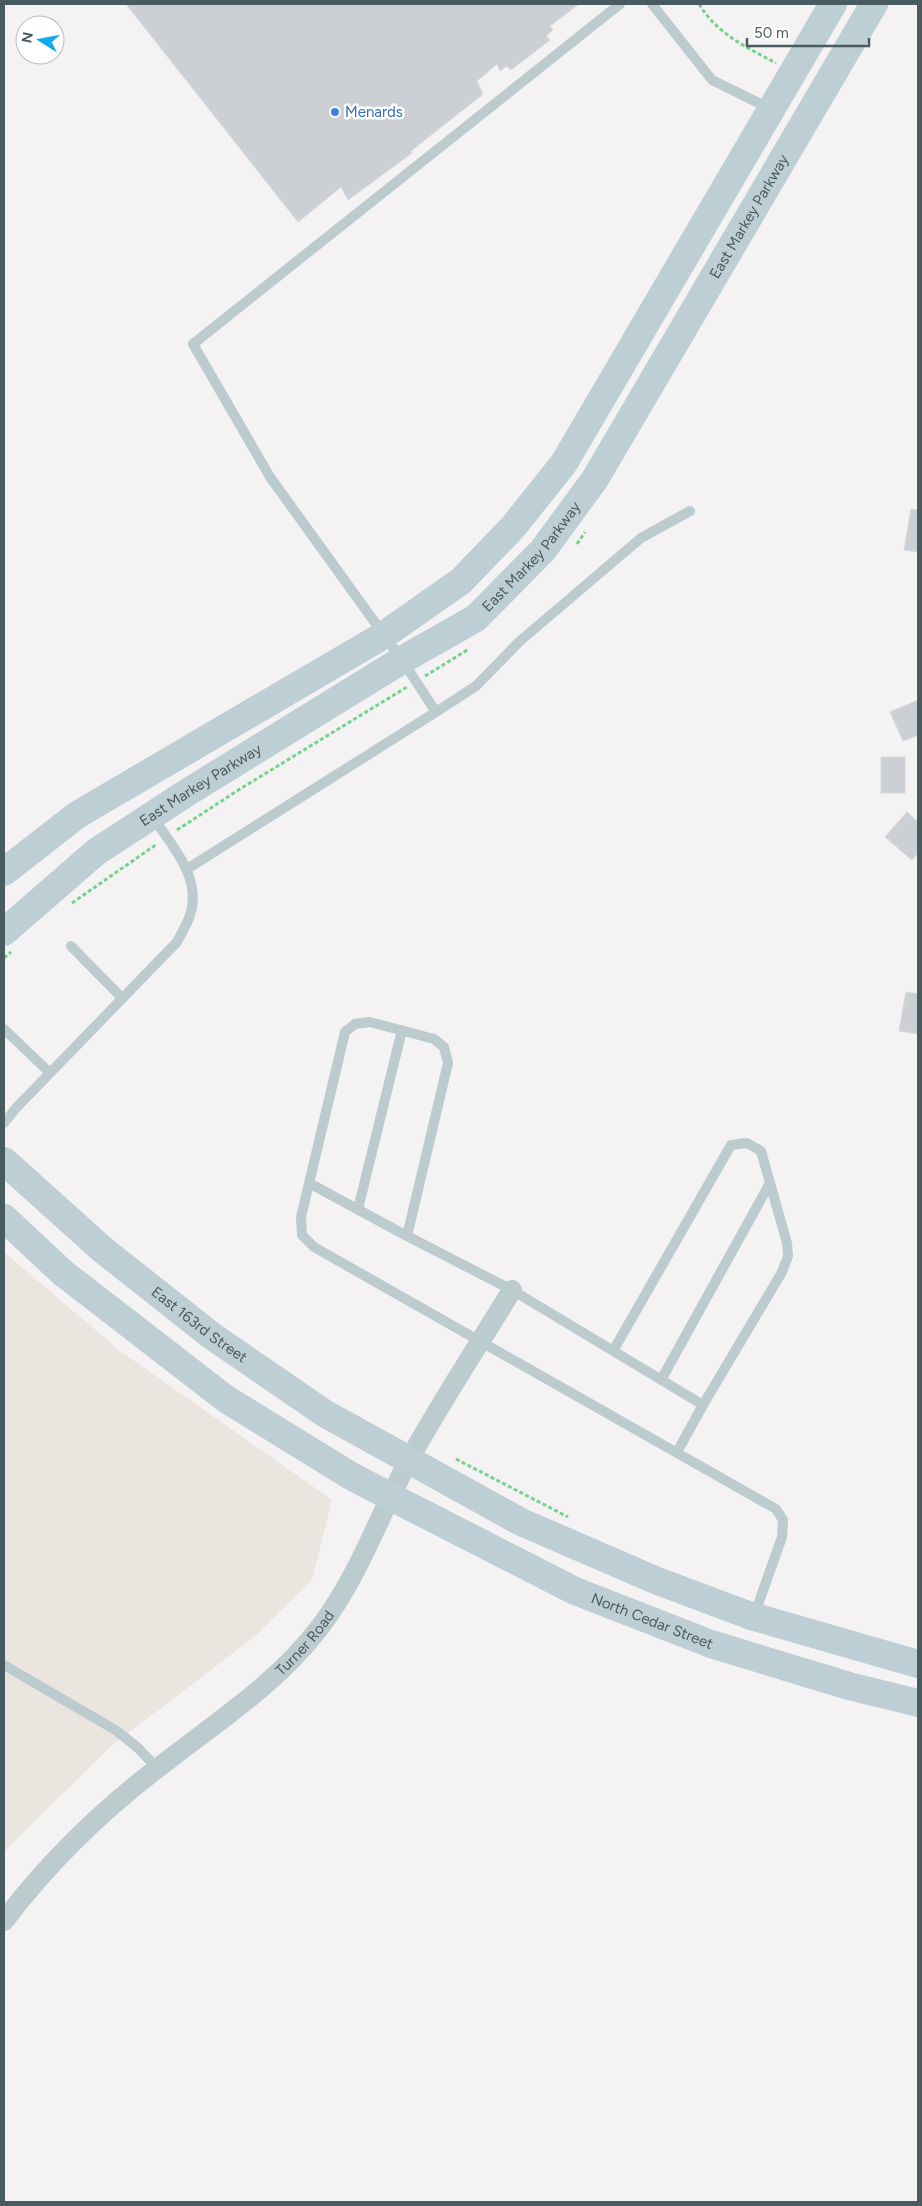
<svg xmlns="http://www.w3.org/2000/svg" width="922" height="2206" font-family="Figtree,sans-serif">
<style>
.commercial{fill:#ebe5df}
.building{fill:#ccd0d4;stroke:#d6dadd}
.lines{fill:none;stroke-linecap:round;stroke-linejoin:round}
.path{stroke:#76d28d;stroke-width:3;stroke-dasharray:4 2.5;stroke-linecap:butt}
.lane{stroke:#bccbce;stroke-width:10}
.street{stroke:#bccbce;stroke-width:20}
.secondary{stroke:#bdced4;stroke-width:28}
.shop-dot{fill:#3f7fe0;stroke:#fff;stroke-width:2}
.labels{text-anchor:middle;dominant-baseline:central;stroke-width:5;stroke-linejoin:round;paint-order:stroke}
.shop-label{font-size:15px;fill:#366cbe;stroke:#fff;text-anchor:start}
.street-label{font-size:15px;fill:#485b60;stroke:#fff}
</style>
<rect width="100%" height="100%" fill="#f4f2f2"/>
<path class="commercial" d="M 4,1252 L 119,1350 L 332,1500 L 312,1580 L 254,1637 L 110,1747 L 4,1852 Z"/>
<path class="building" d="M 126,4 L 579,4 L 550,26 L 553,30 L 546,36 L 550,40 L 511,70 L 506,66 L 500,71 L 497,64 L 477,81 L 483,94 L 411,151 L 412,153 L 348,200 L 341,187 L 298,222 Z
M 911,509 L 918,510 L 918,552 L 904,550 Z
M 918,700 L 918,735 L 903,741 L 890,712 Z
M 881,757 L 905,757 L 905,793 L 881,793 Z
M 907,812 L 918,822 L 918,853 L 912,860 L 885,837 Z
M 906,992 L 918,994 L 918,1034 L 899,1031 Z"/>
<g class="lines">
<path class="path" d="M 699,4 C 717,34 746,47 776,63
M 577,544 L 585,532
M 425,676 L 469,649
M 177,830 L 240,789 L 407,687
M 72,903 L 157,844
M 4,958 L 11,952
M 456,1459 L 568,1517"/>
<path class="lane" d="M 652,4 L 712,80 L 771,109
M 436,712 L 476,686 L 520,641 L 641,538 L 690,511
M 187,869 L 436,712 L 402,660 L 270,477 L 193,344 L 620,4
M 71,946 L 122,998
M 4,1029 L 50,1073
M 4,1123 L 16,1108 L 177,942 C 181,934 186,926 189,918 C 204,879 172,846 152,816
M 309,1183 L 407,1236
M 358,1209 L 402,1030
M 613,1351 L 731,1145 L 747,1143 L 761,1151 L 787,1243 L 788,1256 L 782,1272 L 703,1405
M 661,1380 L 770,1183
M 677,1452 L 703,1405 L 512,1290 L 407,1236 L 448,1063 L 444,1047 L 434,1039 L 370,1022 L 355,1024 L 345,1032 L 301,1217 L 302,1235 L 314,1247 L 776,1509 L 783,1520 L 782,1537 L 754,1616
M 4,1665 L 117,1731 L 138,1748 L 157,1768"/>
<path class="street" id="s1" d="M 4,1921 C 48,1863 100,1812 159,1767 C 214,1724 277,1684 320,1627 C 359,1576 379,1515 409,1460 C 441,1402 478,1346 512,1290"/>
<g class="secondary">
<path d="M 4,872 L 77,815 L 384,635 L 461,581 L 513,527 L 564,463 L 833,4"/>
<path id="s2" d="M 4,932 L 96,852 L 188,792 L 402,660 L 476,618 L 543,550 L 595,479 L 874,4"/>
<path id="s3" d="M 4,1161 L 103,1250 L 212,1336 L 324,1413 L 521,1522 L 655,1580 L 751,1616 L 918,1664"/>
<path id="s4" d="M 4,1218 L 63,1273 L 226,1399 L 351,1476 L 399,1501 L 575,1591 L 711,1644 L 849,1686 L 918,1703"/>
</g>
</g>
<circle class="shop-dot" cx="335" cy="112" r="5"/>
<g class="labels">
<g class="shop-label">
<text x="345" y="112">Menards</text>
</g>
<g class="street-label">
<text stroke="none"><textPath href="#s2" startOffset="1056">East Markey Parkway</textPath></text>
<text stroke="none"><textPath href="#s2" startOffset="651">East Markey Parkway</textPath></text>
<text stroke="none"><textPath href="#s2" startOffset="246">East Markey Parkway</textPath></text>
<text stroke="none"><textPath href="#s3" startOffset="255">East 163rd Street</textPath></text>
<text stroke="none"><textPath href="#s4" startOffset="768">North Cedar Street</textPath></text>
<text stroke="none"><textPath href="#s1" startOffset="411">Turner Road</textPath></text>
</g>
</g>
<rect width="922" height="2206" fill="none" stroke="#485b60" stroke-width="10"/>
<g transform="translate(40 40) rotate(281)"><circle r="24" fill="#ffffff" stroke="#b6bdbf"/>
<path d="M0-4L9 19L0 12L-9 19Z" fill="#13aaed"/>
<text y="-8" font-size="14" font-weight="bold" text-anchor="middle" fill="#485b60">N</text>
</g>
<path d="M747 38v8h122v-8" fill="none" stroke="#485b60" stroke-width="2.5"/>
<text x="754" y="38" font-size="15" fill="#485b60" stroke="#ffffff" stroke-width="4" paint-order="stroke">50 m</text>
</svg>
